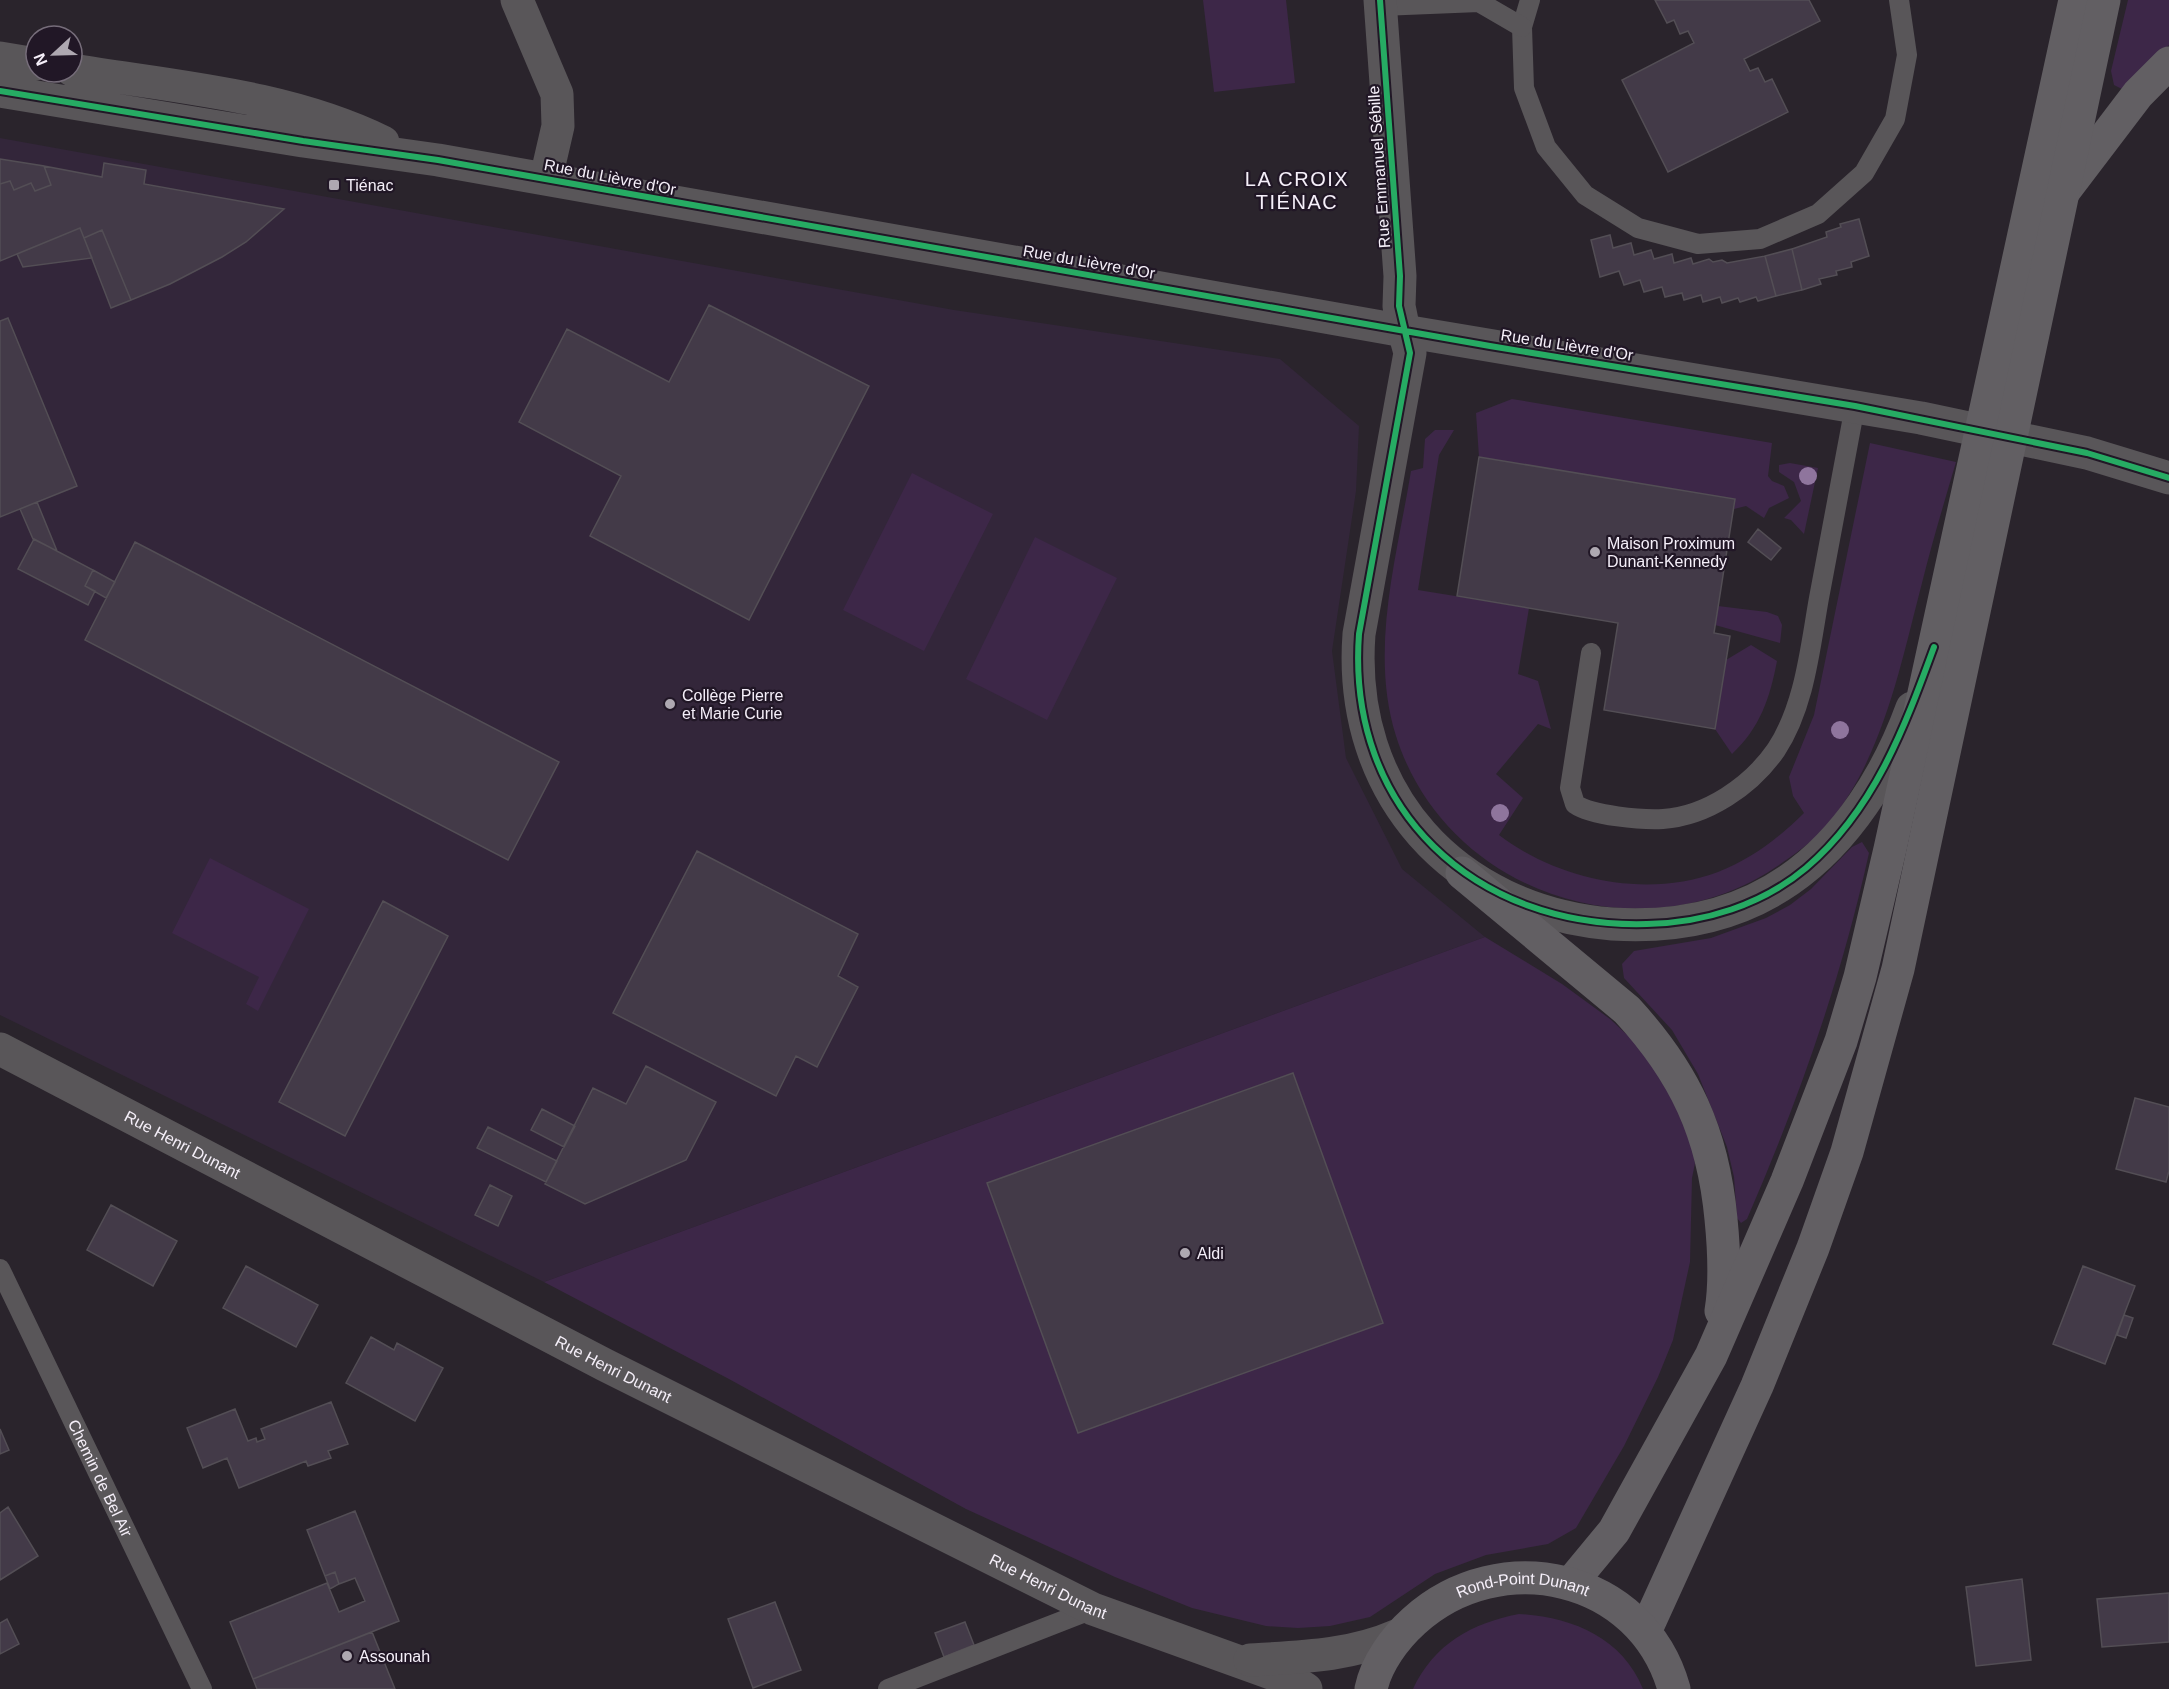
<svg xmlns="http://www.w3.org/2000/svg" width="2169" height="1689" font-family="Helvetica,sans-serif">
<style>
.built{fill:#33263a}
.green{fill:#3d2748}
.building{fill:#433a48;stroke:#534e55;stroke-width:1.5}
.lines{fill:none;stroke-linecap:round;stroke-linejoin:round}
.service{stroke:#595659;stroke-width:20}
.minor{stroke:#595659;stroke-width:33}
.tertiary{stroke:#595659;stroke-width:33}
.primary{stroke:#625f63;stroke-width:33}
.cycleway-casing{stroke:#211726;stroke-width:10}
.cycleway{stroke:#26ab63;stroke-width:6}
.tree{fill:#8f759d}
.poi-dot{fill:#aea8b1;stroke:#211726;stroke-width:2}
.labels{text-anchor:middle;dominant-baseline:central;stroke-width:4.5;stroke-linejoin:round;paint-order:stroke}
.street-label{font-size:16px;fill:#f5eff9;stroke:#211726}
.poi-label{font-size:16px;fill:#f5eff9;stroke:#211726;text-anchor:start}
.quarter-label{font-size:20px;letter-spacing:1.5px;fill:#f5eff9;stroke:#211726}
</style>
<rect width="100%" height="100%" fill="#2a242c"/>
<path class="built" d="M 0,138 L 954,310 L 1280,359 L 1359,426 L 1356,491 L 1332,651 L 1346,758 L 1402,869 L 1485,937 L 544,1282 L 0,1015 Z"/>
<path class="green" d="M 1203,0 L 1286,0 L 1295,83 L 1214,92 Z
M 2128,0 L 2169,0 L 2169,45 L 2131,84 L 2122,89 L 2114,85 L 2111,71 Z
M 1512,399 L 1772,443 L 1768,476 L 1772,481 L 1784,486 L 1789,498 L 1769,508 L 1764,518 L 1746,506 L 1734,509 L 1735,499 L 1479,457 L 1476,413 Z
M 1435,430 L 1454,430 L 1439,455 L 1418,590 L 1529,608 L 1518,674 L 1538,681 L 1551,729 L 1538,724 L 1496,774 L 1523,798 L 1499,835 C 1558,880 1646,899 1718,872 C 1750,860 1780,837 1804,813 L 1793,796 L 1789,777 L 1814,715 L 1870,443 L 1956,462 C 1944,503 1932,543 1922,583 C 1900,667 1882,763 1823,830 C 1810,844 1792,856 1776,867 C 1641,958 1446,894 1396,736 C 1369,650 1397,557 1411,471 L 1423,468 L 1425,439 Z
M 1790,463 L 1818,468 L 1804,534 L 1791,520 L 1784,518 L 1801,501 L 1794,482 L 1779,472 L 1779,465 Z
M 912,473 L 993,514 L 924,651 L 843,610 Z
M 1035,537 L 1117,578 L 1047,720 L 966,679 Z
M 1718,606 L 1767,612 L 1778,616 L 1782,625 L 1780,643 L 1715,625 Z
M 1751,645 L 1777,661 C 1770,698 1760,728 1732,754 L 1715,729 L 1726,660 Z
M 1862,842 L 1869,853 C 1841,980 1799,1099 1747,1219 L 1741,1223 L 1737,1218 L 1734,1177 L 1727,1147 L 1698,1074 L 1672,1030 L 1624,978 L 1622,964 L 1634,951 L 1711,938 L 1766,918 L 1790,905 L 1811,889 L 1852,847 Z
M 210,858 L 309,909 L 258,1011 L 246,1004 L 259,977 L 172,933 Z
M 1485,937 L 1562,984 L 1610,1019 L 1636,1043 L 1669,1090 L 1692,1141 L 1695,1163 L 1692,1178 L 1690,1262 L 1673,1340 L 1658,1377 L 1624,1446 L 1576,1528 L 1548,1544 L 1486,1555 L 1435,1574 L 1370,1617 L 1330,1626 L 1298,1628 L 1266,1626 L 1192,1608 L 1115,1577 L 966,1509 L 729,1379 L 544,1282 Z
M 1519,1614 C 1571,1617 1622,1637 1643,1689 L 1413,1689 C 1434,1644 1472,1623 1519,1614 Z"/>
<path class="building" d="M 1655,0 L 1809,0 L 1820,21 L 1744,59 L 1750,71 L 1758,68 L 1765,82 L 1772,79 L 1788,112 L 1668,172 L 1622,80 L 1694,43 L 1688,31 L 1680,34 L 1674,20 L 1667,23 Z
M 0,159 L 44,166 L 51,185 L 35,191 L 31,183 L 14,190 L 10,181 L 0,184 Z
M 104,163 L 146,170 L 144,184 L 284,209 L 246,242 L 222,257 L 170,284 L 131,300 L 102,230 L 84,238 L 80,228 L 0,261 L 0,184 L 10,181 L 14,190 L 31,183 L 35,191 L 51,185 L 44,166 L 102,177 Z
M 1859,219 L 1869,256 L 1851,262 L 1852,267 L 1836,271 L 1837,275 L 1819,279 L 1821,284 L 1802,290 L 1792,249 L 1827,237 L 1826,232 L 1841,227 L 1840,224 Z
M 80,228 L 92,258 L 23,267 L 17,254 Z
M 102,230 L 131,300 L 111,308 L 84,238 Z
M 1610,235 L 1613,248 L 1631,243 L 1634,255 L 1651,250 L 1654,259 L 1672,254 L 1674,263 L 1691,258 L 1693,264 L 1709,259 L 1713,262 L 1722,260 L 1727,263 L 1765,256 L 1776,296 L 1758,301 L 1756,297 L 1740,302 L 1738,298 L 1722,303 L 1720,297 L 1703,302 L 1701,295 L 1684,300 L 1682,293 L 1665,297 L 1662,287 L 1644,292 L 1640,280 L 1624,285 L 1619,271 L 1600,277 L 1591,240 Z
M 1792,249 L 1802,290 L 1776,296 L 1765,256 Z
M 709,305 L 869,386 L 749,620 L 590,536 L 621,476 L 519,422 L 567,329 L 669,382 Z
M 8,318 L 77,486 L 0,517 L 0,321 Z
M 1479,457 L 1735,499 L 1714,633 L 1730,636 L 1715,729 L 1604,710 L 1618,623 L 1457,596 Z
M 37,502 L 57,551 L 33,539 L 20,509 Z
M 1758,529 L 1781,548 L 1771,560 L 1748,542 Z
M 34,539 L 93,570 L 85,586 L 95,591 L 88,605 L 18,569 Z
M 135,542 L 559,762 L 508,860 L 85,640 Z
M 93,570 L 115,582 L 106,598 L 85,586 Z
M 697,851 L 858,934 L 838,976 L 858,987 L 817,1067 L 796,1056 L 776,1096 L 613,1013 Z
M 383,901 L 448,936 L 345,1136 L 279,1102 Z
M 646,1066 L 716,1102 L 686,1160 L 585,1204 L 545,1184 L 593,1088 L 626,1104 Z
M 1293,1073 L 1383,1323 L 1078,1433 L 987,1183 Z
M 2135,1098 L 2169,1107 L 2169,1171 L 2166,1182 L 2116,1169 Z
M 542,1109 L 575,1126 L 564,1147 L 531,1130 Z
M 488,1127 L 557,1161 L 546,1182 L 477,1148 Z
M 490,1185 L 512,1196 L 498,1226 L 475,1215 Z
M 111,1205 L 177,1241 L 153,1286 L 87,1250 Z
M 246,1266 L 318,1305 L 296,1347 L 223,1308 Z
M 2083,1266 L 2135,1286 L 2105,1364 L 2053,1344 Z
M 2124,1315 L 2133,1318 L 2126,1338 L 2117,1335 Z
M 371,1337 L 394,1350 L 397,1343 L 443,1368 L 415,1421 L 346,1383 Z
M 331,1402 L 348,1444 L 328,1451 L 331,1458 L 308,1466 L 306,1461 L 239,1488 L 227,1458 L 203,1468 L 187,1428 L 235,1409 L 248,1441 L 256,1438 L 257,1442 L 265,1439 L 261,1429 Z
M 0,1429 L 9,1450 L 0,1454 Z
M 8,1507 L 38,1556 L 0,1580 L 0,1513 Z
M 355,1511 L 399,1621 L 253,1679 L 230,1622 L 327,1583 L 339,1612 L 365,1601 L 355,1578 L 339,1584 L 335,1572 L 325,1576 L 307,1530 Z
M 335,1572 L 339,1584 L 330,1589 L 325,1576 Z
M 2022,1579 L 2031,1660 L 1976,1666 L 1966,1587 Z
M 2169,1593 L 2169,1642 L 2102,1647 L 2097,1599 Z
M 775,1602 L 801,1670 L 753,1688 L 728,1619 Z
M 7,1619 L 19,1644 L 0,1654 L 0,1623 Z
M 965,1622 L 974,1645 L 944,1657 L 935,1633 Z
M 372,1632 L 395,1689 L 257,1689 L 253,1679 Z"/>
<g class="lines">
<g class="service">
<path d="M 1530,0 L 1522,27 L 1524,88 L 1546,147 L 1585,195 L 1638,228 L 1698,244 L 1760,239 L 1818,214 L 1864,173 L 1895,119 L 1907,55 L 1899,0"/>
<path d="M 1381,6 L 1479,2 L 1522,27"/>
<path d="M 1591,653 L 1570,788 L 1575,804 C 1592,816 1642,820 1663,819 C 1707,816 1751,786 1776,750 C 1805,706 1810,648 1819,598 C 1831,534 1843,470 1855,406"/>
<path id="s1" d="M 0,1269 L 202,1689"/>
<path d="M 888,1689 L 1093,1609"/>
</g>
<path class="minor" d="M 517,0 L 557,94 L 558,126 L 546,178
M 0,58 L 36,64
M 72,70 C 176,87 287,95 383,142
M 0,91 L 303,141 L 438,160 L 1404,331 L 1399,306 L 1400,276 L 1380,0"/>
<g class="tertiary">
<path d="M 1912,708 C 1888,774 1847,840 1789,880 C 1737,916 1675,928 1612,924 C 1454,911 1347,793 1359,634 L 1410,353 L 1404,331 L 1921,418 L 2087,453 L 2169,478"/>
<path id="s2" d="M 0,1049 L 605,1365 L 1093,1609 L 1293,1681 L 1306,1689"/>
<path d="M 1250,1660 C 1301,1657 1350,1656 1398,1635"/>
</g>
<g class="primary">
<path d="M 2065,190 L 2138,94 L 2169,63"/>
<path d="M 1462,873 L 1627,1010 C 1685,1073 1713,1133 1721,1219 C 1724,1249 1726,1280 1721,1311"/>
<path d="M 1571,1583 L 1614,1531 L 1711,1356 L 1787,1181 L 1841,1041 L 1860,977 L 1890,849 L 2075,0"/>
<path d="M 1645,1632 L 1757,1386 L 1813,1248 L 1847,1152 L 1898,969 L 2104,0"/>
<path id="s3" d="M 1371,1689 C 1376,1664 1395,1638 1414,1621 C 1500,1543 1642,1574 1674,1689"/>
</g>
<g class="cycleway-casing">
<path id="cycleway" d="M 1380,0 L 1400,276 L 1399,306 L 1410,353 L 1359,634 C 1346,809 1475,929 1647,924 C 1704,923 1762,905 1806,868 C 1874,810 1904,729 1934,647
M 0,91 L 303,141 L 438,160 L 1490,346 L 1855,406 L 2087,453 L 2169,478"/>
</g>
<use href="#cycleway" class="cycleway"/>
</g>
<g class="tree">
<circle cx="1808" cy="476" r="9"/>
<circle cx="1840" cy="730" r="9"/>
<circle cx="1500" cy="813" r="9"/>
</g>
<g class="poi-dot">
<rect x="328" y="179" width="12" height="12" rx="3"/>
<circle cx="1595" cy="552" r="6"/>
<circle cx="670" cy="704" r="6"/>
<circle cx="1185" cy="1253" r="6"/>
<circle cx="347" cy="1656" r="6"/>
</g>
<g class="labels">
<g class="street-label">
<text transform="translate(1379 167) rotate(-94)">Rue Emmanuel Sébille</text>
<text transform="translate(610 177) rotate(11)">Rue du Lièvre d'Or</text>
<text transform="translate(1089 262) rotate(10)">Rue du Lièvre d'Or</text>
<text transform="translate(1567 345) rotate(9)">Rue du Lièvre d'Or</text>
<text stroke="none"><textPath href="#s2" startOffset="206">Rue Henri Dunant</textPath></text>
<text stroke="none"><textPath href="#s2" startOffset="692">Rue Henri Dunant</textPath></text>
<text stroke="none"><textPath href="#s1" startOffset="232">Chemin de Bel Air</textPath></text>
<text stroke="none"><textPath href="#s2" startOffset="1178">Rue Henri Dunant</textPath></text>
<text stroke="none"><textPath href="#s3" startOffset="201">Rond-Point Dunant</textPath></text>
</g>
<g class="poi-label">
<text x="346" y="185">Tiénac</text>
<text x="1607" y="543">Maison Proximum<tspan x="1607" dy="18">Dunant-Kennedy</tspan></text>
<text x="682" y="695">Collège Pierre<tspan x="682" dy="18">et Marie Curie</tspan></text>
<text x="1197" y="1253">Aldi</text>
<text x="359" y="1656">Assounah</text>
</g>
<g class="quarter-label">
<text x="1297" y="179">LA CROIX<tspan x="1297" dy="23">TIÉNAC</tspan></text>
</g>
</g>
<g transform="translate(54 54) rotate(248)"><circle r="28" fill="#211726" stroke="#766d7a" stroke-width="1.5"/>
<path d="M0-4.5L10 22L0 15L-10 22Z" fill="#aea8b1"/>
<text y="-9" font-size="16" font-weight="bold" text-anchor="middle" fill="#f5eff9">N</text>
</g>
</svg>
